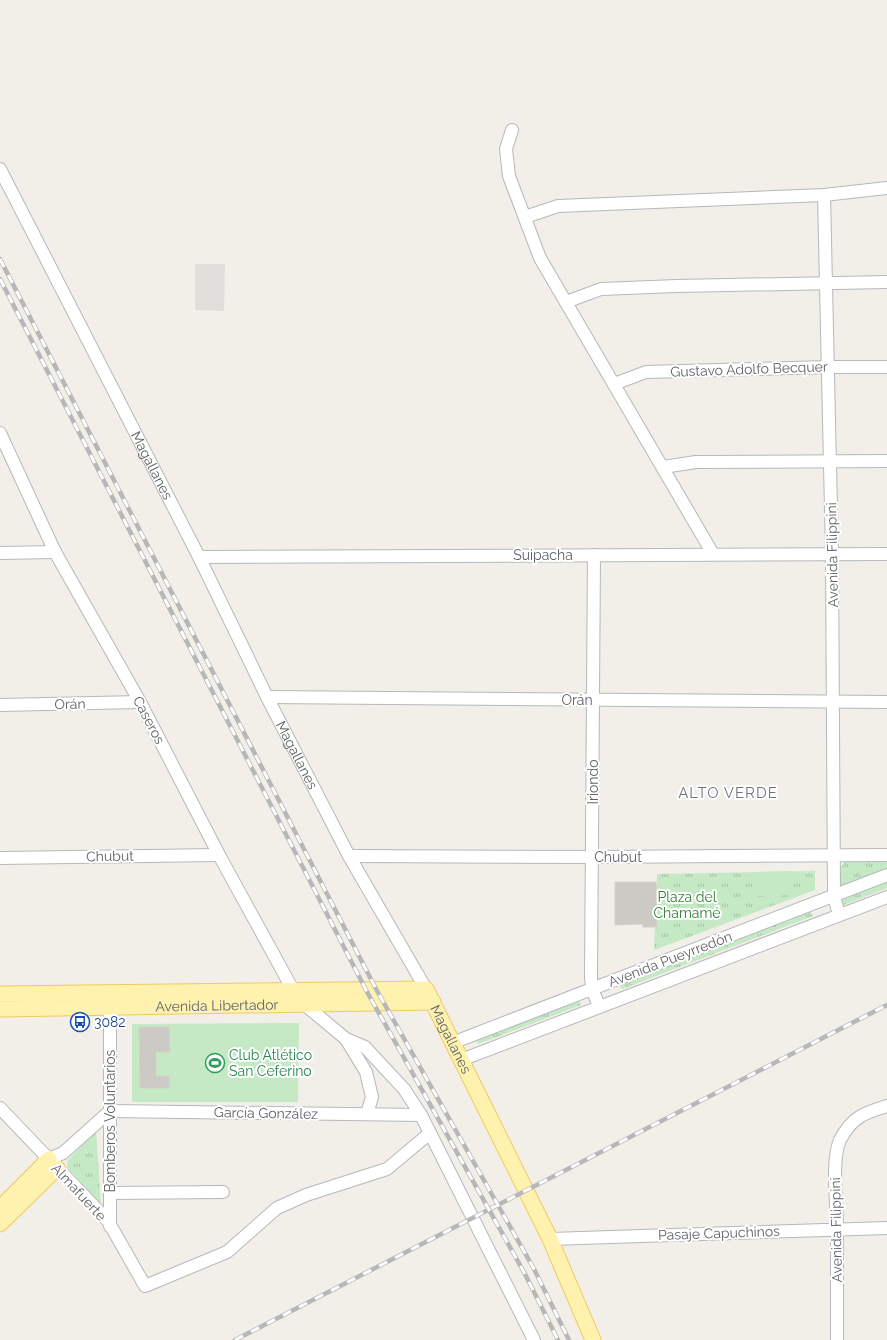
<svg xmlns="http://www.w3.org/2000/svg" width="887" height="1340" font-family="Raleway,sans-serif">
<style>
.industrial{fill:#e0deda}
.grass{fill:url(#grass-tufts)}
.garden{fill:#c5e8c5}
.building{fill:#cccac5;stroke:#d6d1c6}
.lines{fill:none;stroke-linecap:round;stroke-linejoin:round}
.minor-casing{stroke:#b5b8bc;stroke-width:14}
.major-casing{stroke:#f2c960;stroke-width:17}
.minor{stroke:#fff;stroke-width:12}
.major{stroke:#fff2af;stroke-width:15}
.rail-casing{stroke:#b6b7b8;stroke-width:4.5}
.rail{stroke:#fff;stroke-width:3;stroke-dasharray:9;stroke-linecap:butt}
.labels{text-anchor:middle;dominant-baseline:central;stroke-width:4;stroke-linejoin:round;paint-order:stroke}
.street-label{font-size:14px;fill:#5f6368;stroke:#fff}
.park-label{font-size:14px;fill:#348238;stroke:#fff}
.transit-label{font-size:14px;fill:#164399;stroke:#fff;text-anchor:start}
.leisure-label{font-size:14px;fill:#27864d;stroke:#fff;text-anchor:start}
.neighbourhood-label{font-size:15px;letter-spacing:1px;fill:#70757a;stroke:#fff}
</style>
<defs>
<pattern id="grass-tufts" width="24" height="20" patternUnits="userSpaceOnUse"><rect width="24" height="20" fill="#c5e8c5"/><path d="M3 7l-1-3M5 7V3M7 7l1-3M15 17l-1-3M17 17v-4M19 17l1-3" fill="none" stroke="#a3c0a4"/></pattern>
</defs>
<rect width="100%" height="100%" fill="#f1efe8"/>
<path class="industrial" d="M 195,264 L 225,264 L 224,311 L 195,310 Z"/>
<path class="grass" d="M 887,859 L 887,872 L 840,888 L 839,871 L 845,861 Z
M 815,871 L 815,890 L 654,950 L 657,874 Z
M 887,881 L 887,888 L 841,906 L 839,900 Z
M 810,911 L 813,916 L 622,989 L 619,984 Z
M 578,999 L 581,1005 L 478,1044 L 476,1039 Z
M 96,1131 L 101,1205 L 67,1167 L 68,1160 Z"/>
<path class="garden" d="M 793,871 L 793,895 L 753,896 L 752,872 Z
M 299,1023 L 298,1102 L 132,1102 L 132,1024 Z"/>
<path class="building" d="M 615,882 L 656,882 L 657,927 L 643,927 L 643,924 L 615,925 Z
M 139,1027 L 169,1027 L 170,1052 L 156,1052 L 156,1076 L 169,1076 L 169,1088 L 140,1088 Z"/>
<g class="lines">
<g class="minor-casing">
<g id="minor">
<path d="M 512,130 L 506,149 L 509,176 L 540,258 L 713,554"/>
<path id="s1" d="M 0,169 L 199,557 L 267,697 L 349,856 L 426,989"/>
<path d="M 824,195 L 832,555 L 834,896 L 839,915"/>
<path d="M 525,217 L 558,206 L 824,195 L 887,188"/>
<path d="M 566,302 L 601,289 L 677,286 L 887,282"/>
<path d="M 614,384 L 646,372 L 828,367 L 887,367"/>
<path d="M 0,433 L 55,552 L 140,702 L 219,855 L 293,990 L 304,1004 L 346,1039 L 366,1072 L 372,1097 L 367,1114"/>
<path d="M 663,467 L 696,462 L 887,461"/>
<path d="M 0,553 L 55,552"/>
<path d="M 594,555 L 591,976 L 592,989 L 599,1006"/>
<path d="M 199,557 L 887,554"/>
<path d="M 267,697 L 887,702"/>
<path d="M 0,705 L 140,702"/>
<path d="M 349,856 L 592,857 L 887,855"/>
<path d="M 0,858 L 219,855"/>
<path d="M 346,1039 L 365,1047 L 404,1089 L 421,1115 L 534,1340"/>
<path d="M 452,1043 L 887,875"/>
<path d="M 461,1060 L 887,897"/>
<path d="M 0,1108 L 108,1221 L 145,1286 L 227,1252 L 277,1208 L 306,1195 L 387,1169 L 430,1133"/>
<path d="M 110,1111 L 421,1115"/>
<path d="M 49,1159 L 63,1153 L 110,1111"/>
<path d="M 110,1193 L 223,1192"/>
<path d="M 110,1226 L 110,998"/>
<path d="M 550,1239 L 887,1228"/>
<path d="M 837,1340 C 837,1303 837,1265 837,1228 C 837,1205 831,1160 840,1140 C 852,1117 864,1113 887,1106"/>
</g>
</g>
<g class="major-casing">
<g id="major">
<path id="s2" d="M 0,994 L 426,989 L 550,1239 L 593,1340"/>
<path id="s3" d="M 0,1009 L 433,1002"/>
<path d="M 0,1208 L 49,1159"/>
<path d="M 0,1224 L 57,1168"/>
</g>
</g>
<use href="#minor" class="minor"/>
<use href="#major" class="major"/>
<g class="rail-casing">
<path id="rail" d="M 0,259 L 376,989 L 534,1269 L 569,1340
M 0,279 L 366,990 L 525,1274 L 558,1340
M 235,1340 L 887,1005"/>
</g>
<use href="#rail" class="rail"/>
</g>
<defs>
<g id="bus-ring" transform="scale(1)"><circle r="9.5" fill="#fff" stroke="#1a4fb4" stroke-width="1.5"/><path d="M-5-6H5V4H4V6H2V4H-2V6H-4V4H-5ZM-3.5-4V0h7V-4ZM-3.5 1.2v1.5H-2V1.2ZM2 1.2v1.5H3.5V1.2Z" fill="#1a4fb4"/></g>
<g id="stadium-ring" transform="scale(1)"><circle r="9.5" fill="#fff" stroke="#2e9e5b" stroke-width="1.5"/><path d="M0-5a6.5 5 0 1 0 0 10a6.5 5 0 1 0 0-10ZM-3.5-1.8h7v3.6h-7Z" fill="#2e9e5b"/></g>
</defs>
<g fill-rule="evenodd">
<use href="#bus-ring" x="80" y="1022"/>
<use href="#stadium-ring" x="215" y="1063"/>
</g>
<g class="labels">
<g class="street-label">
<text transform="translate(749 369) rotate(-2)">Gustavo Adolfo Becquer</text>
<text stroke="none"><textPath href="#s1" startOffset="333">Magallanes</textPath></text>
<text x="543" y="555">Suipacha</text>
<text transform="translate(832 555) rotate(-91)">Avenida Filippini</text>
<text x="577" y="700">Orán</text>
<text transform="translate(70 704) rotate(-1)">Orán</text>
<text transform="translate(149 720) rotate(62)">Caseros</text>
<text stroke="none"><textPath href="#s1" startOffset="657">Magallanes</textPath></text>
<text transform="translate(593 782) rotate(-90)">Iriondo</text>
<text transform="translate(110 856) rotate(-1)">Chubut</text>
<text x="618" y="857">Chubut</text>
<text transform="translate(670 959) rotate(-21)">Avenida Pueyrredón</text>
<text stroke="none"><textPath href="#s3" startOffset="217">Avenida Libertador</textPath></text>
<text stroke="none"><textPath href="#s2" startOffset="482">Magallanes</textPath></text>
<text transform="translate(266 1113) rotate(1)">García González</text>
<text transform="translate(110 1121) rotate(-90)">Bomberos Voluntarios</text>
<text transform="translate(79 1192) rotate(47)">Almafuerte</text>
<text transform="translate(836 1230) rotate(-91)">Avenida Filippini</text>
<text transform="translate(719 1233) rotate(-2)">Pasaje Capuchinos</text>
</g>
<g class="park-label">
<text x="687" y="897">Plaza del<tspan x="687" dy="16">Chamamé</tspan></text>
</g>
<g class="transit-label">
<text x="94" y="1022">3082</text>
</g>
<g class="leisure-label">
<text x="229" y="1055">Club Atlético<tspan x="229" dy="16">San Ceferino</tspan></text>
</g>
<g class="neighbourhood-label">
<text x="728" y="793">ALTO VERDE</text>
</g>
</g>
</svg>
